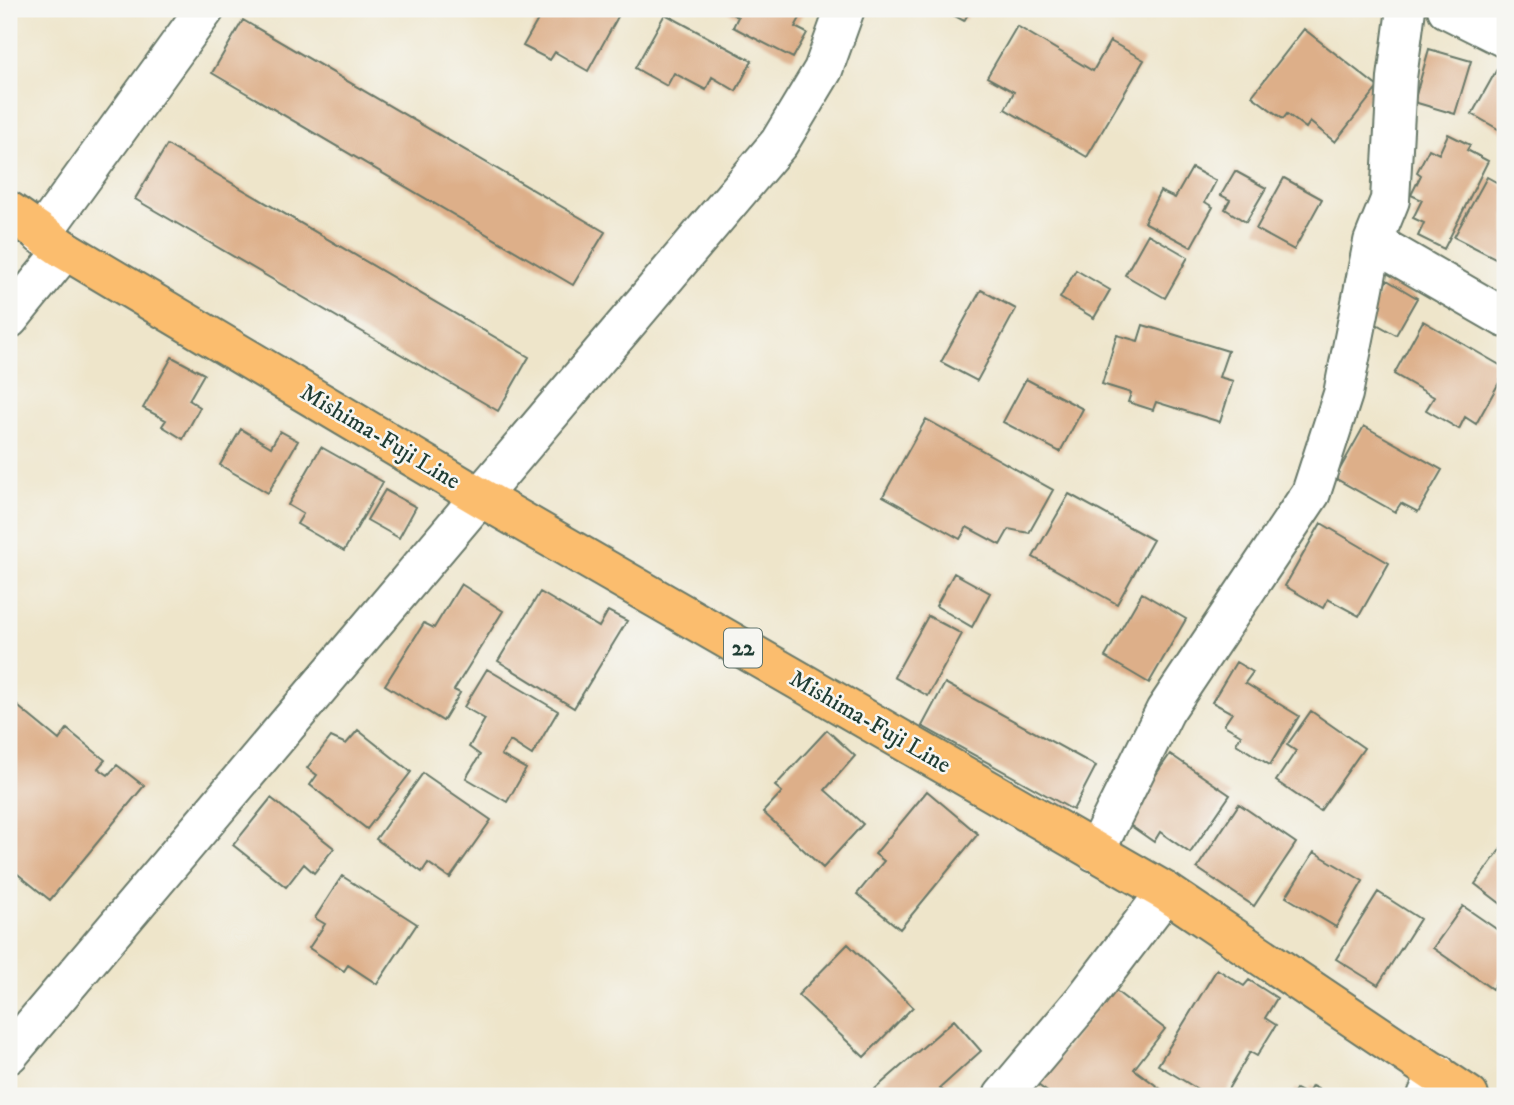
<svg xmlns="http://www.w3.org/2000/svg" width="1514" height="1105" font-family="'IM FELL DW Pica',serif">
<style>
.building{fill:#ddaf89}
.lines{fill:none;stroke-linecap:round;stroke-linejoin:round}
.minor-casing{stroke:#677868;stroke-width:42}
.primary-casing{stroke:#677868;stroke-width:42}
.minor{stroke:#fff;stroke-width:38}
.primary{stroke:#fbbd6e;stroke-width:38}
.labels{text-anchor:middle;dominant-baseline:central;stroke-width:5;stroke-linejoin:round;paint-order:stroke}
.shield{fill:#f6f6f2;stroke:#60746d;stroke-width:2}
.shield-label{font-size:23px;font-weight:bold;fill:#1f3d34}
.street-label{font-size:24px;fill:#1f3d34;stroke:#f6f6f2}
</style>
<rect width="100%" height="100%" fill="#f6f6f2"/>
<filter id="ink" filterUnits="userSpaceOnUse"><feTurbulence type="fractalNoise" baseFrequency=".0143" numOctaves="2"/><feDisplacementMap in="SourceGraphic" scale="14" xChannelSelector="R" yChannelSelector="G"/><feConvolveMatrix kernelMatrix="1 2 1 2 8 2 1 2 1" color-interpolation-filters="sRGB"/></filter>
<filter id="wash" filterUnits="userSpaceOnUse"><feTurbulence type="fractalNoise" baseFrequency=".00686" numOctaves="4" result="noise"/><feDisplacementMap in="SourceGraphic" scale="28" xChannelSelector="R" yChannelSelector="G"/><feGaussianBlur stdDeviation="1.57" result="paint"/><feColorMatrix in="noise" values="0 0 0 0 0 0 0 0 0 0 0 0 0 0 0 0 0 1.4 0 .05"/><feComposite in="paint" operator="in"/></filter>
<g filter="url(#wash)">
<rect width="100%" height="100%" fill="#eee5ca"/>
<g id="blocks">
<path class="building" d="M 544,9 L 612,9 L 620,13 L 588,71 L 555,52 L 550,60 L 523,46 Z
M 722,9 L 805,9 L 795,27 L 807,33 L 793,58 L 733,27 L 738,17 Z
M 942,9 L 971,9 L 964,21 Z
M 665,14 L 752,61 L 736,91 L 712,77 L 706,90 L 674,73 L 667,86 L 635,68 Z
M 243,20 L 605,232 L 573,285 L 212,73 Z
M 1017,26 L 1093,71 L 1110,41 L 1144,60 L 1087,157 L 1005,109 L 1014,92 L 987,77 Z
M 1304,29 L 1378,87 L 1335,142 L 1310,122 L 1306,128 L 1287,114 L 1283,119 L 1252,96 Z
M 1429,49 L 1471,61 L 1455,114 L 1414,102 Z
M 1501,62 L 1505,64 L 1505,133 L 1472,114 Z
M 1448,134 L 1470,145 L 1467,150 L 1488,161 L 1444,249 L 1418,236 L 1424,223 L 1413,218 L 1422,200 L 1411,195 L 1421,175 L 1417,172 L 1429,149 L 1439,154 Z
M 167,145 L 529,357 L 498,411 L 135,199 Z
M 1192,168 L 1216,181 L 1205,202 L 1213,207 L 1191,247 L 1144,222 L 1160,191 L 1175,198 Z
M 1235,171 L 1266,188 L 1246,222 L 1225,209 L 1230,200 L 1221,195 Z
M 1487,177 L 1505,187 L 1505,253 L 1501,261 L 1454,237 Z
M 1284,178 L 1322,199 L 1294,250 L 1256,229 Z
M 1148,234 L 1188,257 L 1165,298 L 1125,275 Z
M 1076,270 L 1110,290 L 1094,318 L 1060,298 Z
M 1387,280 L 1417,298 L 1396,335 L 1366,318 Z
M 981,290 L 1016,309 L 977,381 L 941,362 Z
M 1423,321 L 1505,368 L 1505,372 L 1476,424 L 1465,417 L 1459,429 L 1426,410 L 1434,397 L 1394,374 Z
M 1143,325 L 1228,351 L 1219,377 L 1233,381 L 1220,422 L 1156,402 L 1153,410 L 1128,402 L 1131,393 L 1102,384 L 1117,335 L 1138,341 Z
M 172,357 L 204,374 L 189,400 L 200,407 L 183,439 L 162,426 L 166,420 L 143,408 Z
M 1026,379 L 1083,409 L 1060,452 L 1003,422 Z
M 926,419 L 1053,490 L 1029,533 L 1009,529 L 1000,545 L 967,527 L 960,539 L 883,496 Z
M 1364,426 L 1442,470 L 1418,512 L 1401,503 L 1395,512 L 1335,478 Z
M 241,429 L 271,447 L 280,431 L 298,441 L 268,493 L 220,465 Z
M 321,447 L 383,482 L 344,551 L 297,524 L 303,514 L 288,505 Z
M 385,490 L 416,507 L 399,538 L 367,520 Z
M 1069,494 L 1153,540 L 1117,604 L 1033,557 Z
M 1321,523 L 1389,563 L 1359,616 L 1328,599 L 1323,608 L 1285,586 Z
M 954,573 L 990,593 L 972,627 L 936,606 Z
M 461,584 L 503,611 L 454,690 L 460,693 L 443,721 L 385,685 L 424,623 L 434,628 Z
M 540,592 L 599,627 L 608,611 L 627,621 L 574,708 L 498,661 Z
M 1142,593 L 1186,619 L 1149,683 L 1105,657 Z
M 928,616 L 962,634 L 928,696 L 894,677 Z
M 1236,662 L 1253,672 L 1245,683 L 1299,716 L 1270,765 L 1236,744 L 1241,735 L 1224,725 L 1232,713 L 1212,702 Z
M 487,669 L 558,711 L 532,755 L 510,741 L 501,755 L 526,769 L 507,802 L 466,778 L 480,755 L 469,747 L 485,719 L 464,707 Z
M 945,683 L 1096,766 L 1073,810 L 922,726 Z
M 9,699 L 59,740 L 67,729 L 105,760 L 98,768 L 108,775 L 117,765 L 144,786 L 50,900 L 9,867 Z
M 1311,711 L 1364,748 L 1320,811 L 1276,781 L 1296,751 L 1287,745 Z
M 358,730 L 411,772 L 367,829 L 310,785 L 317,775 L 307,768 L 331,737 L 346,744 Z
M 827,730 L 855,756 L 825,790 L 863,824 L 823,868 L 763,812 L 782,792 L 775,786 Z
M 1170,754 L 1230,795 L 1190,853 L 1160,832 L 1154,842 L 1124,821 Z
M 423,773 L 491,820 L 450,878 L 428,863 L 422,872 L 376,839 Z
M 927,791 L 978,834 L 900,929 L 857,894 L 884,861 L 875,854 Z
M 271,798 L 334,848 L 314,873 L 304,864 L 286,887 L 233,845 Z
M 1239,804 L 1296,843 L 1254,906 L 1197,868 Z
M 1505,843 L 1505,907 L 1475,884 Z
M 1314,852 L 1363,881 L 1336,927 L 1286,897 Z
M 342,876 L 417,924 L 377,984 L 348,965 L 344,971 L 309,948 L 325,924 L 315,918 Z
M 1378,892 L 1420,919 L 1378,985 L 1336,959 Z
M 1463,906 L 1505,935 L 1505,969 L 1492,989 L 1433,948 Z
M 848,944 L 913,1007 L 864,1057 L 798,995 Z
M 1217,969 L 1244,986 L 1249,980 L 1277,998 L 1265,1018 L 1276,1025 L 1257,1056 L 1250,1052 L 1224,1096 L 1195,1096 L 1199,1090 L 1158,1065 Z
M 1112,988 L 1165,1029 L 1134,1069 L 1170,1096 L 1053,1096 L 1038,1085 Z
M 954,1020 L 981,1051 L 940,1088 L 948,1096 L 867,1096 Z
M 1312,1086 L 1331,1096 L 1292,1096 L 1296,1089 L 1307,1095 Z"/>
</g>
</g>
<g filter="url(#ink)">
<use href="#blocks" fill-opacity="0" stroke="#677868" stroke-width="2"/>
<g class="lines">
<g class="minor-casing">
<path id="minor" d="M 1447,9 L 1505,38
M 41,235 L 205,9
M 1373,242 L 1505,318
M 9,319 L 65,250
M 1095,852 L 1165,711 L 1311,493 L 1343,394 L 1373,242 L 1390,200 L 1397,78 L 1406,9
M 9,1054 L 779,143 L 823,70 L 845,9
M 1003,1096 L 1084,1000 L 1166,892
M 1427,1096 L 1437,1073"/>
</g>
<g class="primary-casing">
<path id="primary" d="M 9,211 L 65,250 L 480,497 L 1166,892 L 1469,1096"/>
</g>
<use href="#minor" class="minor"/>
<use href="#primary" class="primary"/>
</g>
</g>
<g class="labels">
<rect class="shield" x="724" y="628.5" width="38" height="39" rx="5"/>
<g class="shield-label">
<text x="743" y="648">22</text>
</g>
<g class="street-label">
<text transform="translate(380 437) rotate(31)">Mishima-Fuji Line</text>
<text transform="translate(870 722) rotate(30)">Mishima-Fuji Line</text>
</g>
</g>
<rect width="1514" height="1105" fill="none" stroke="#f6f6f2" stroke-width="35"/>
</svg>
